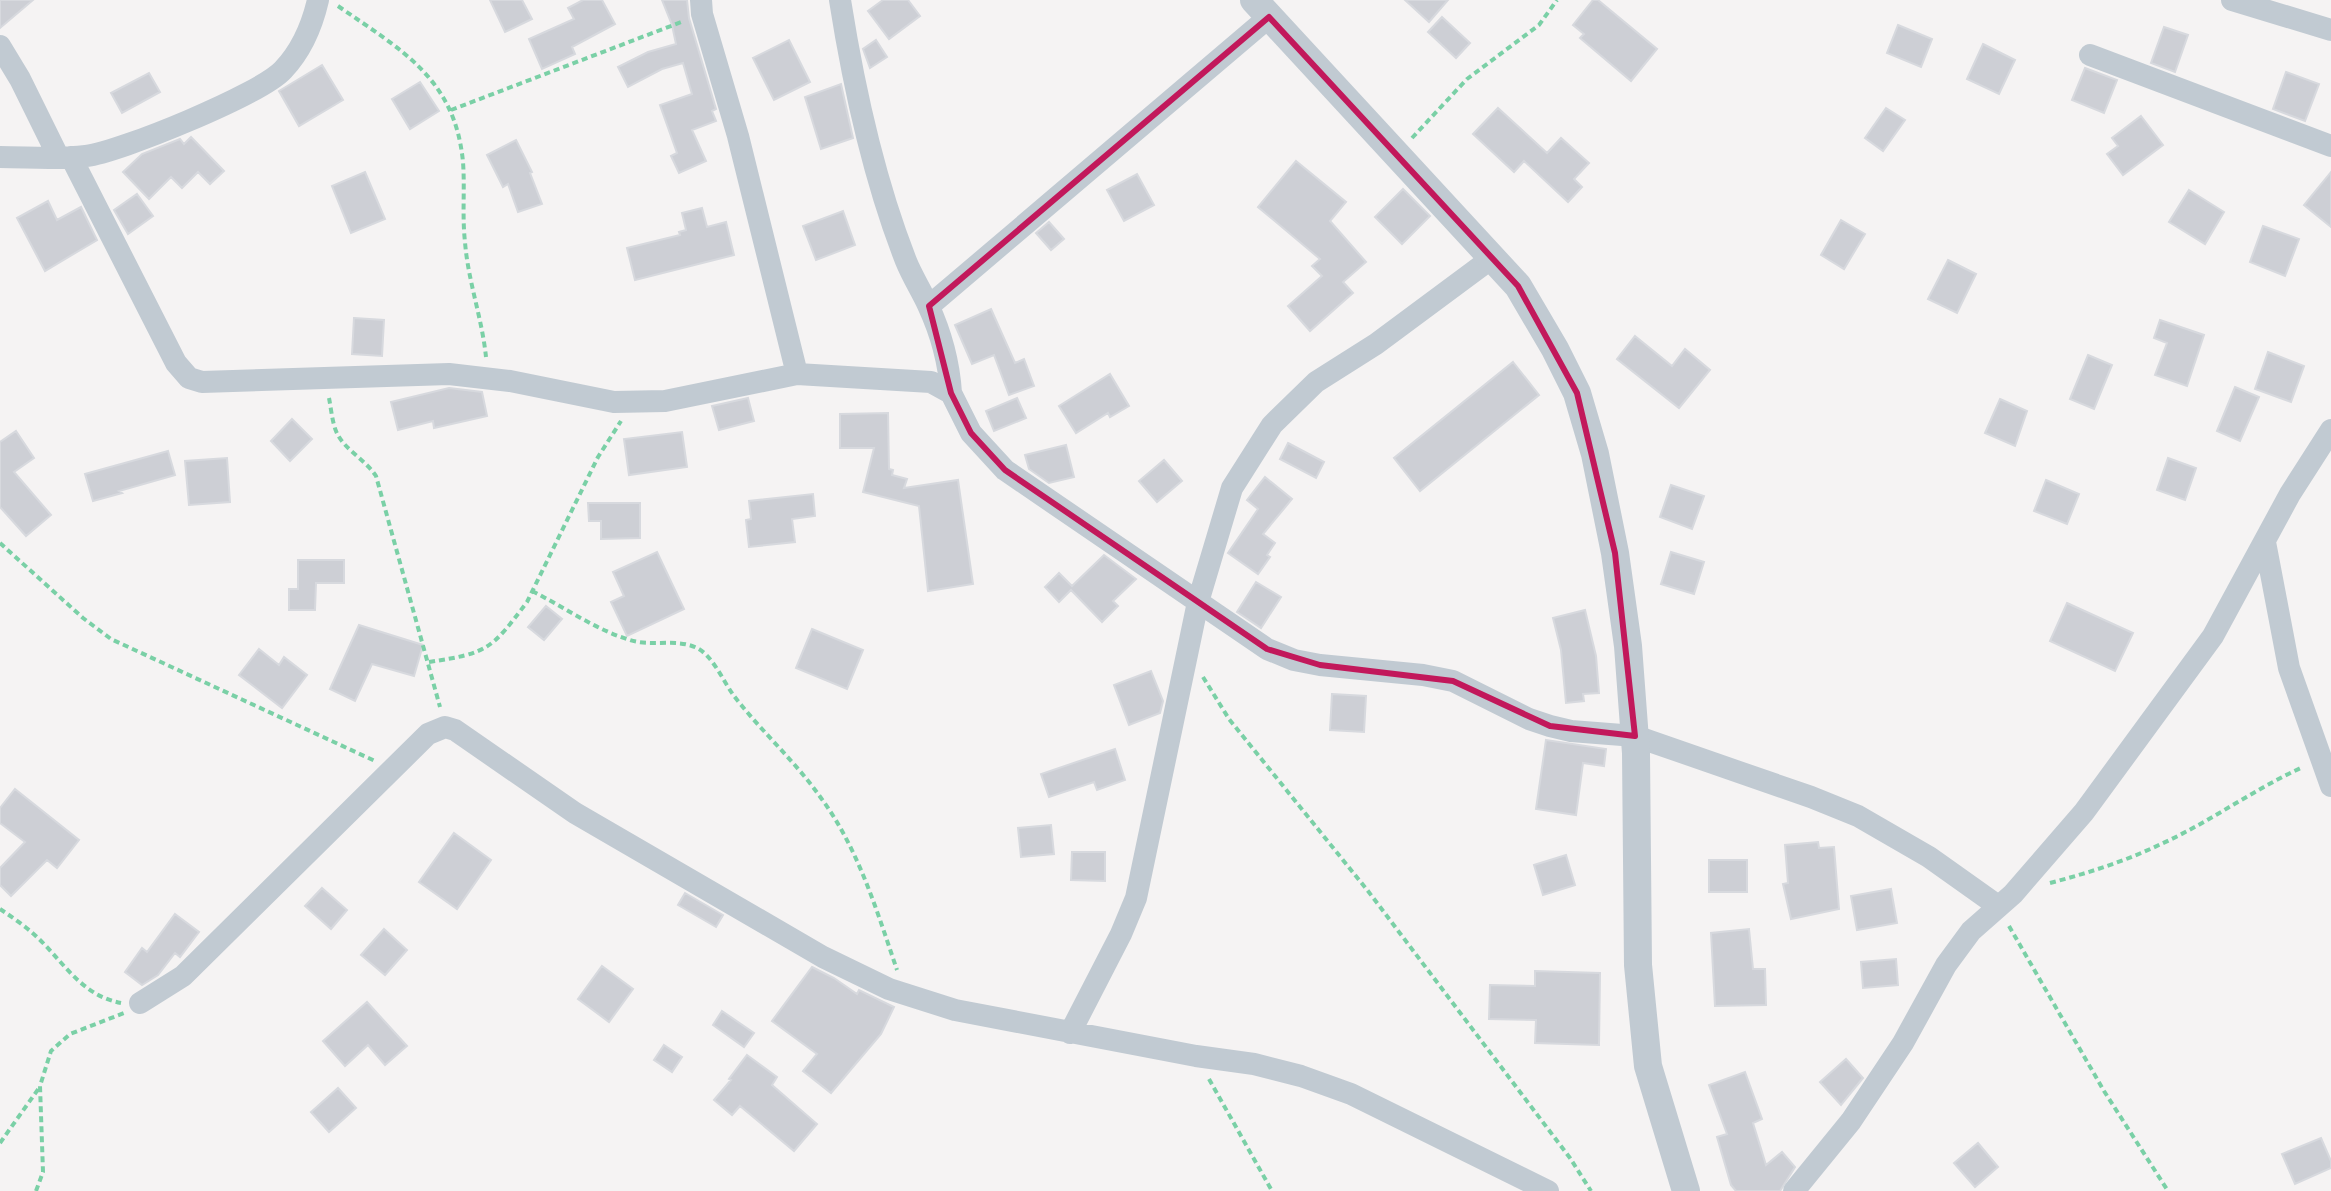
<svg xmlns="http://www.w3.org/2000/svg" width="2331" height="1191" font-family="Jost,sans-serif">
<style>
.building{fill:#cdcfd5;stroke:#d7d9de;stroke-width:2}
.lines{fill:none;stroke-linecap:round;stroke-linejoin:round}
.path{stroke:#7ad0a6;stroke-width:4;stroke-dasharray:6 4;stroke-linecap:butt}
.minor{stroke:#c1cad2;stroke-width:22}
.tertiary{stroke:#c1cad2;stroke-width:28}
.marked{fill:none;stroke:#c2185b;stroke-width:6;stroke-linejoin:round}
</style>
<rect width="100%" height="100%" fill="#f5f3f3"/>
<path class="building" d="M 0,0 L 33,0 L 0,28 Z
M 490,0 L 522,0 L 532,19 L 505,32 Z
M 583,0 L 602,0 L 615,24 L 572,47 L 575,54 L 542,69 L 529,39 L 574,19 L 568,8 Z
M 662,0 L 687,0 L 689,18 L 716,109 L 712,111 L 716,121 L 692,130 L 706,161 L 679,173 L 671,156 L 677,153 L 660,105 L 692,94 L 683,63 L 662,69 L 628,87 L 618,67 L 648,52 L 676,44 L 672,25 Z
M 883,0 L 908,0 L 920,16 L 889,39 L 868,11 Z
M 1405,0 L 1448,0 L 1429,22 Z
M 1593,0 L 1598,0 L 1657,49 L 1631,81 L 1580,38 L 1584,34 L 1573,25 Z
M 1442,17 L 1470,43 L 1456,58 L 1428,32 Z
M 1898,25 L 1932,39 L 1921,67 L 1887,53 Z
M 2164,27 L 2188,35 L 2175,72 L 2151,63 Z
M 789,40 L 810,82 L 774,100 L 753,58 Z
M 876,40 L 887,57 L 870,68 L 863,49 Z
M 1983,44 L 2015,60 L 1999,94 L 1967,79 Z
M 322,65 L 343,100 L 299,126 L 279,91 Z
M 2085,68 L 2117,80 L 2104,113 L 2072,100 Z
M 2286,72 L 2319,84 L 2305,121 L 2273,109 Z
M 149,73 L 160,92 L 122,113 L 111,93 Z
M 420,82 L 439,111 L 410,129 L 392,99 Z
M 841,84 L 853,138 L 821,149 L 805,97 Z
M 1498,108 L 1547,153 L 1561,138 L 1589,163 L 1574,179 L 1582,187 L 1568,202 L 1524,161 L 1514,172 L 1473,134 Z
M 1886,108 L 1905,120 L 1883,151 L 1865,138 Z
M 2141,116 L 2163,145 L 2123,175 L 2107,154 L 2118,146 L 2112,138 Z
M 191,137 L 224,171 L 210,184 L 198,172 L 182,188 L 171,177 L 149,199 L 123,172 L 142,154 L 180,139 L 184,144 Z
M 516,140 L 532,172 L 530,173 L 542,204 L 518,212 L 508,184 L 503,187 L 487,155 Z
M 1296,161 L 1346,202 L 1330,221 L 1366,262 L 1343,282 L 1353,293 L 1310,331 L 1288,306 L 1322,276 L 1312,266 L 1320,259 L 1258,207 Z
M 365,172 L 385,219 L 351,233 L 332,186 Z
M 2331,172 L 2331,227 L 2304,205 Z
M 1137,174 L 1154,205 L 1124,221 L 1107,190 Z
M 1403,189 L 1430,216 L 1402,244 L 1375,217 Z
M 2189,190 L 2224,212 L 2205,244 L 2169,222 Z
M 137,194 L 153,216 L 128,234 L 114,210 Z
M 48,201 L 57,220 L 81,207 L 97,240 L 45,271 L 17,218 Z
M 702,208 L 707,227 L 726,222 L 734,255 L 635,280 L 627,248 L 680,235 L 679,232 L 686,230 L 682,213 Z
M 843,211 L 855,245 L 816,260 L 803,226 Z
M 1841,220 L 1865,234 L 1844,269 L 1821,255 Z
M 1049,222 L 1064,239 L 1051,250 L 1036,233 Z
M 2263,226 L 2299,239 L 2285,276 L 2250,262 Z
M 1948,260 L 1976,274 L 1957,313 L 1928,299 Z
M 991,309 L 1015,363 L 1024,359 L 1034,386 L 1009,395 L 994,355 L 972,364 L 955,325 Z
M 354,318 L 384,320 L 382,356 L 352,354 Z
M 2160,320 L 2204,335 L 2187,386 L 2155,375 L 2167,343 L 2154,338 Z
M 1635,336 L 1672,366 L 1685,349 L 1710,370 L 1679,408 L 1617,359 Z
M 2268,352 L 2304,366 L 2291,402 L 2255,389 Z
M 2088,355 L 2112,365 L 2094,409 L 2070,399 Z
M 1513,362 L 1539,395 L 1420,491 L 1394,458 Z
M 1110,374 L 1129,406 L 1110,417 L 1108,413 L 1076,433 L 1059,406 Z
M 2235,387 L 2259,397 L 2240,441 L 2217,431 Z
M 449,388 L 482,392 L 487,416 L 434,428 L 433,421 L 398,430 L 391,402 Z
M 748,398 L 754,421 L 719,430 L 712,406 Z
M 1017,398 L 1026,418 L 994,431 L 986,411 Z
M 2000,399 L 2027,411 L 2015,446 L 1985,433 Z
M 888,413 L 889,469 L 893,470 L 892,475 L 907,479 L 904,488 L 958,480 L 973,584 L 928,591 L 919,506 L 863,492 L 874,448 L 840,448 L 840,414 Z
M 292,419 L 312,439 L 290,461 L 271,441 Z
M 16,431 L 34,458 L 14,472 L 51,515 L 26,536 L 0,507 L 0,442 Z
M 682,432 L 687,467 L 629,475 L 624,439 Z
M 1288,443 L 1324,462 L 1316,478 L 1280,459 Z
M 1066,445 L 1074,477 L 1049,483 L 1029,469 L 1025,455 Z
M 168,451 L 175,475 L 119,491 L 122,493 L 93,501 L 85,474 Z
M 227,458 L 230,502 L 189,505 L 185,461 Z
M 2168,458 L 2196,468 L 2185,500 L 2157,490 Z
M 1164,460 L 1182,481 L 1157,502 L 1139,481 Z
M 1265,477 L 1292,499 L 1263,534 L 1275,543 L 1267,555 L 1270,557 L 1258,574 L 1228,553 L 1258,509 L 1247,500 Z
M 2046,480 L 2079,494 L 2067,524 L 2034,511 Z
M 1671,485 L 1704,496 L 1692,529 L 1660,517 Z
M 813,494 L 815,516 L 792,519 L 795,542 L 749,547 L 746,520 L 751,519 L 749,501 Z
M 588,503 L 640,503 L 640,538 L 601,539 L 601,521 L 589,521 Z
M 657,552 L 684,609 L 627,636 L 611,602 L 624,596 L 613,572 Z
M 1671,552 L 1704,562 L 1694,594 L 1661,584 Z
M 1104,555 L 1136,579 L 1113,601 L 1118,606 L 1102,622 L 1071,590 L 1059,602 L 1045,587 L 1059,573 L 1072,586 Z
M 298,560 L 344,560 L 344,583 L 316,583 L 315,610 L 289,610 L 289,589 L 298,589 Z
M 1256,582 L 1281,597 L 1261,628 L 1237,612 Z
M 2067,603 L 2133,633 L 2115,671 L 2050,641 Z
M 546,606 L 562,619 L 544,640 L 528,627 Z
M 1585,610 L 1596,656 L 1599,693 L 1583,694 L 1584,701 L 1566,703 L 1561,650 L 1553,618 Z
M 359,625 L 423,645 L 414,676 L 372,664 L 355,701 L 330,689 Z
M 812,629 L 863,650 L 847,689 L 796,668 Z
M 259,649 L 279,665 L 284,657 L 307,675 L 282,708 L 239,675 Z
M 1151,671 L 1163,701 L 1160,713 L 1129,725 L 1114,685 Z
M 1332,694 L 1366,696 L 1364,732 L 1330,730 Z
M 1546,740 L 1606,749 L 1604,766 L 1583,763 L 1576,815 L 1536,809 Z
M 1115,749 L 1125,780 L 1097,790 L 1094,782 L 1049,797 L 1041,774 Z
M 15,789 L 79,840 L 57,868 L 47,860 L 11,896 L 0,885 L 0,868 L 25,842 L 0,823 L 0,808 Z
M 1051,825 L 1054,854 L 1021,857 L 1018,828 Z
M 454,833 L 491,860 L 457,909 L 419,882 Z
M 1818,842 L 1819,848 L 1834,847 L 1839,909 L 1791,919 L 1783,884 L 1788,883 L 1785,845 Z
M 1072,852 L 1105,852 L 1105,881 L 1071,880 Z
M 1566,855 L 1575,885 L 1543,895 L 1534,865 Z
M 1709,860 L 1747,860 L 1747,892 L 1709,892 Z
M 322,888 L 347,910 L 331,929 L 305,906 Z
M 1891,889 L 1897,923 L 1857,930 L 1851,896 Z
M 685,893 L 723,915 L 716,927 L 678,905 Z
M 175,914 L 199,932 L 180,957 L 175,953 L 158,975 L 142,985 L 125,972 L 142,948 L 147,952 Z
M 384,929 L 407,950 L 385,975 L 361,955 Z
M 1749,929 L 1753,969 L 1765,969 L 1766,1005 L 1715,1006 L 1711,933 Z
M 1896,959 L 1898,985 L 1863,988 L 1861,962 Z
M 602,966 L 633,989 L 609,1022 L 578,999 Z
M 812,967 L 834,978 L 857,994 L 859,990 L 894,1007 L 881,1034 L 831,1093 L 803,1071 L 817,1054 L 772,1021 Z
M 1535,971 L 1600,973 L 1599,1045 L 1535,1043 L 1536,1020 L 1489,1019 L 1490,985 L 1535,986 Z
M 367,1002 L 407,1046 L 385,1065 L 368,1045 L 345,1066 L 323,1041 Z
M 722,1011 L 754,1033 L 744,1047 L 713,1025 Z
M 664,1045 L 682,1057 L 672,1072 L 654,1060 Z
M 747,1055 L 777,1077 L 772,1085 L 817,1124 L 794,1151 L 740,1106 L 732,1115 L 714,1100 L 731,1080 L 729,1079 Z
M 1846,1059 L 1863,1078 L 1841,1105 L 1820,1082 Z
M 1745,1072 L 1762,1119 L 1753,1123 L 1766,1165 L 1782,1152 L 1795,1167 L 1780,1191 L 1736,1191 L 1731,1185 L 1717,1137 L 1727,1134 L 1709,1085 Z
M 338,1088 L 356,1108 L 329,1132 L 311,1112 Z
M 2321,1138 L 2331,1161 L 2331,1168 L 2295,1184 L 2282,1154 Z
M 1978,1143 L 1998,1167 L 1975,1187 L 1954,1163 Z"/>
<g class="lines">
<path class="path" d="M 338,6 C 401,50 455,78 463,162 C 465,189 462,215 465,242 C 468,281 482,318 486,357
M 451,110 L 684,21
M 1412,138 L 1467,79 L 1539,25 L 1557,0
M 329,398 C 331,408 332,421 336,431 C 343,449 365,459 376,476 L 440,707
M 0,543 L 83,618 L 111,639 L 375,761
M 532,591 C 564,607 596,630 630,640 C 651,647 677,638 697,648 C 713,656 723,681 734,696 C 761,731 795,761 821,798 C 858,848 877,911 897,970
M 429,662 C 488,653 491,650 527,602 L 598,457 L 621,421
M 1203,677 L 1229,719 L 1368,891 L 1570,1158 L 1591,1191
M 2050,883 C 2088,873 2126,861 2161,844 C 2210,822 2254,789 2303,767
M 0,909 C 15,919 31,930 44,944 C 68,969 85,996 121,1003
M 2009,926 L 2104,1091 L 2168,1191
M 1209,1079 L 1272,1191
M 0,1143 L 39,1088
M 36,1191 L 43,1172 L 40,1086 L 51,1051 L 70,1034 L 124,1013"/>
<path class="minor" d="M 701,0 L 702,14 L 738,136 L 797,374
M 840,0 C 854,89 873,177 906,261 C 912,276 921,290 928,305 C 941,333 949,362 951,393
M 2232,0 L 2331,30
M 0,46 L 20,79 L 58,156
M 2090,55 L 2331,146
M 0,157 C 28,157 58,160 86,156 C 120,152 261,94 283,70 C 302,50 312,26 318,0
M 71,157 L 176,363 L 189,378 L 202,382 L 449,374 L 510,381 L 614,402 L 665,401 L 797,374 L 931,382 L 951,393 L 971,433 L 1005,470 L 1267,649 L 1294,660 L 1320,665 L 1423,675 L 1453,681 L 1529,719 L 1550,726 L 1571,731 L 1635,736 L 1811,797 L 1858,816 L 1929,857 L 1998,906
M 929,306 L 1269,17
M 2265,542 L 2289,668 L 2331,786
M 140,1003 L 183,976 L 428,734 L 445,727 L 455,730 L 575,813 L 823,957 L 889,989 L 955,1010 L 1196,1056 L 1254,1064 L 1301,1076 L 1351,1094 L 1548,1191
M 1070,1033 L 1121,934 L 1136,898 L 1198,602 L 1232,488 L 1272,425 L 1316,382 L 1376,344 L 1492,258
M 1794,1191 L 1851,1121 L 1903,1043 L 1946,965 L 1971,931 L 2013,894 L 2084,812 L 2213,636 L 2290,494 L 2331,430"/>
<path class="tertiary" d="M 1254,0 L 1518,286 L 1555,349 L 1577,393 L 1595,454 L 1615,553 L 1628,646 L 1636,753 L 1638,965 L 1648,1066 L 1686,1191"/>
</g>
<path class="marked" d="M 1269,17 L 1518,286 L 1577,393 L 1615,553 L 1635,736 L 1550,726 L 1453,681 L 1320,665 L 1267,649 L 1005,470 L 971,433 L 951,393 L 929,306 Z"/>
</svg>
